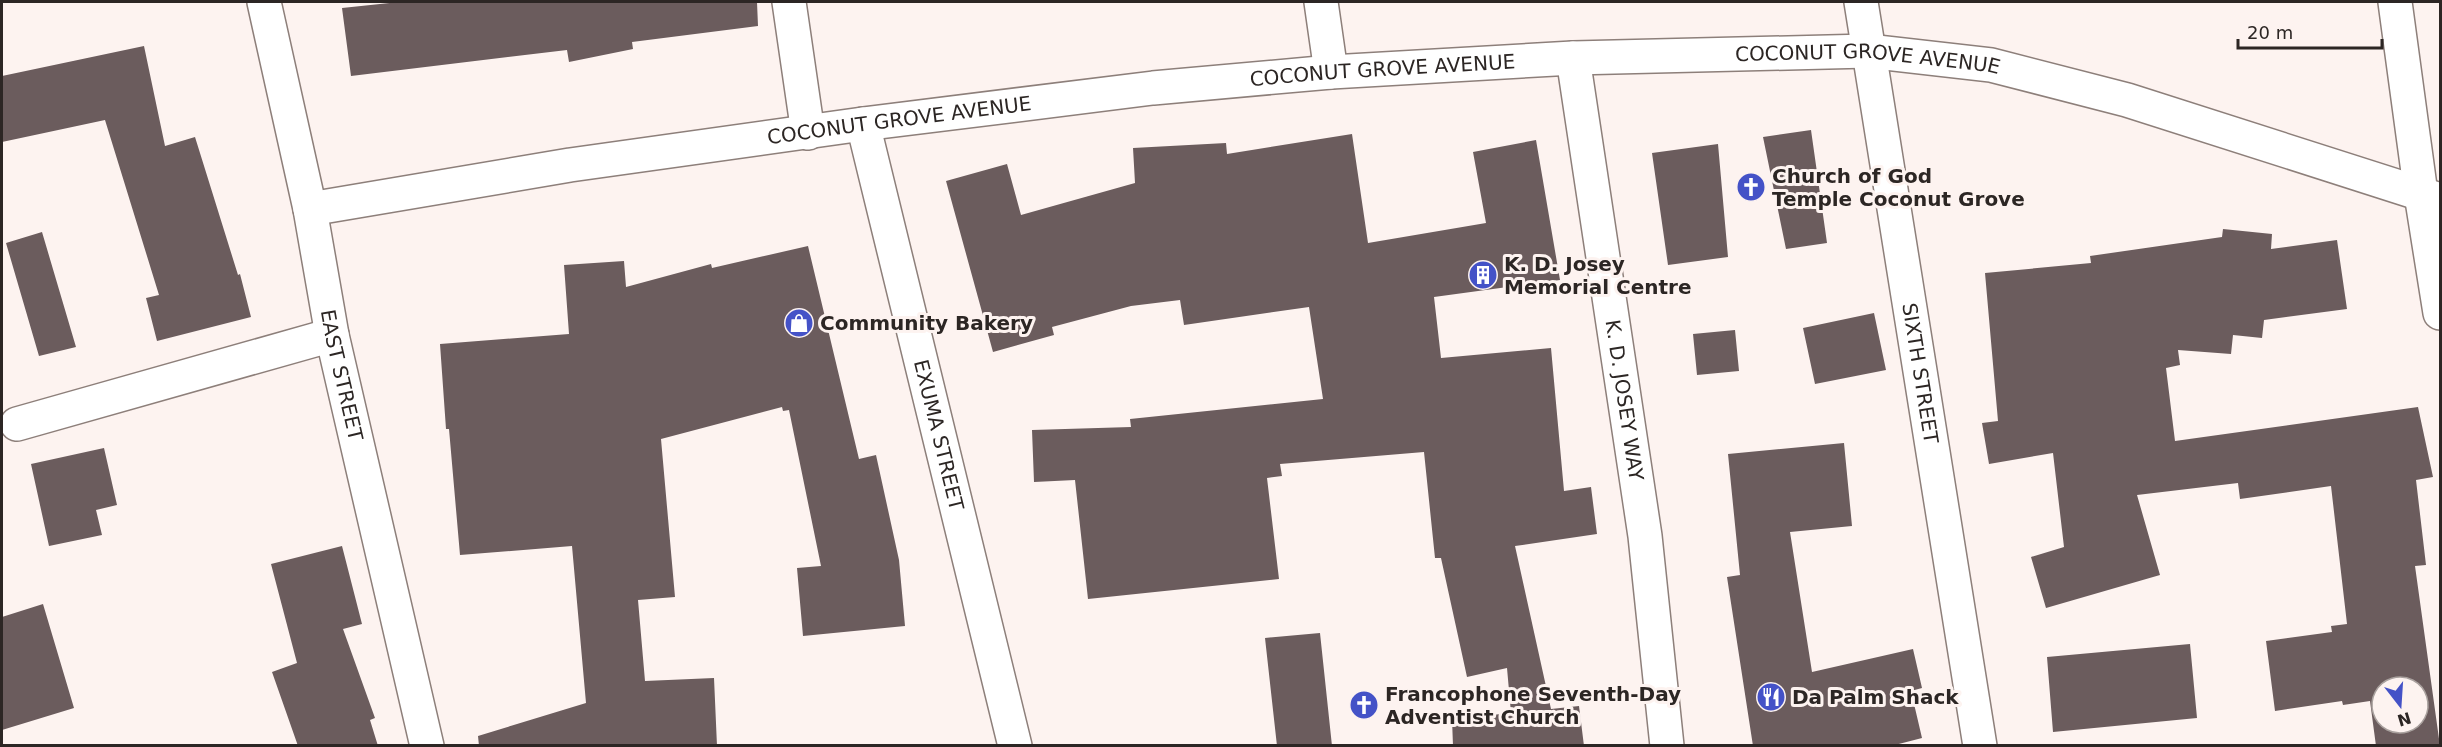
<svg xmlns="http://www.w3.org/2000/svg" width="2442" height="747" font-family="'DejaVu Sans',sans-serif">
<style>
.building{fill:#6b5c5d;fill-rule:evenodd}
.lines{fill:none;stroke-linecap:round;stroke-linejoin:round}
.minor-casing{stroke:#8d7f7a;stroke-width:36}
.major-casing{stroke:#8d7f7a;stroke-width:36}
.minor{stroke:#fff;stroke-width:33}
.major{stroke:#fff;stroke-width:33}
.labels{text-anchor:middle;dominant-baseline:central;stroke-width:6;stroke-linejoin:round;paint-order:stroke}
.street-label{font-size:20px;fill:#2c2624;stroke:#fdf3f0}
.poi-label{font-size:20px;font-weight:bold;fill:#2c2624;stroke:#fdf3f0;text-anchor:start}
</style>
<rect width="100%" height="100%" fill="#fdf3f0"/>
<path class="building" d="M 399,2 L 757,2 L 758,26 L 632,42 L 633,49 L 569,62 L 567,50 L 351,76 L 342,8 Z
M 144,46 L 165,146 L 195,137 L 238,275 L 240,274 L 251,317 L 157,341 L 146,298 L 159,295 L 105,120 L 2,142 L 2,76 Z
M 1811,130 L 1827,243 L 1786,249 L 1763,137 Z
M 1352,134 L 1368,243 L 1486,223 L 1473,152 L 1536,140 L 1560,280 L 1434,297 L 1441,358 L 1551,348 L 1564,491 L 1591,487 L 1597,534 L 1515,546 L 1551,709 L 1579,706 L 1584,746 L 1453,746 L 1452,719 L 1511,713 L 1507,668 L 1467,677 L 1441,558 L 1435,558 L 1424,452 L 1280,464 L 1282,476 L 1267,478 L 1279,579 L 1088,599 L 1075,480 L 1034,482 L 1032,430 L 1131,427 L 1130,419 L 1323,399 L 1309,307 L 1184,325 L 1180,300 L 1131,306 L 1052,327 L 1054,335 L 993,352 L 946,181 L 1007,164 L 1021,215 L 1135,183 L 1133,148 L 1226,143 L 1227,154 Z
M 1718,144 L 1728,257 L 1668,265 L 1652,153 Z
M 2223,229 L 2272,234 L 2271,249 L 2337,240 L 2347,309 L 2264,320 L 2262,338 L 2233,335 L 2231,354 L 2178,350 L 2180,365 L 2166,368 L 2175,441 L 2418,407 L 2433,477 L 2416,480 L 2426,565 L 2415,566 L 2440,746 L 2376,746 L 2370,701 L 2343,705 L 2342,701 L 2275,711 L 2266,641 L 2332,632 L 2331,626 L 2347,624 L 2331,486 L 2240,499 L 2238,483 L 2137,495 L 2160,575 L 2046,608 L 2031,557 L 2064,547 L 2053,453 L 1989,464 L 1982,423 L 1998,421 L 1985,273 L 2091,263 L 2090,256 L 2222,237 ZM 2382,687 L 2418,687 L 2418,723 L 2382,723 Z
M 42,232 L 76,347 L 39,356 L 6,243 Z
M 808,246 L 859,459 L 876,455 L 899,560 L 905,626 L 803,636 L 797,568 L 821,566 L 789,410 L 783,411 L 782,407 L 661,439 L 675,597 L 638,600 L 645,681 L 714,678 L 717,746 L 479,746 L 478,736 L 586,703 L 572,546 L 460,555 L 449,429 L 446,429 L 440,344 L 569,334 L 564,265 L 624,261 L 626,287 L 711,264 L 712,268 Z
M 1874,313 L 1886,370 L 1815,384 L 1803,328 Z
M 1735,330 L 1739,371 L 1697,375 L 1693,334 Z
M 1844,443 L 1852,526 L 1790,532 L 1812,672 L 1913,649 L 1922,688 L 1911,691 L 1922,738 L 1891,746 L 1753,746 L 1727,577 L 1740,575 L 1728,454 Z
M 104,448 L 117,505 L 96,510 L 102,535 L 49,546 L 31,464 Z
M 342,546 L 362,624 L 343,629 L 375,718 L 370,720 L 378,746 L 298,746 L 272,672 L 297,663 L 271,564 Z
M 43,604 L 74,708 L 2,730 L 2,617 Z
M 1320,633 L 1332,746 L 1277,746 L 1265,638 Z
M 2190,644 L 2197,718 L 2053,732 L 2047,657 Z"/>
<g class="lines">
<g class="minor-casing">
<g id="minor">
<path d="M 789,2 L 808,133"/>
<path d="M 1321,2 L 1331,72"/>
<path id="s1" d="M 1861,2 L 1980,746"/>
<path d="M 2395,2 L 2421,194 L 2440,313"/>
<path id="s2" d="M 1573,58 L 1645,536 L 1667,746"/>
<path id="s3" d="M 863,124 L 1015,746"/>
<path id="s4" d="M 310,209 L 570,165 L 863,124 L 1153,88 L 1331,72 L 1573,58 L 1868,51 L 1991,65 L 2127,100 L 2440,200"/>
<path d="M 17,424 L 332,335"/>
</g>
</g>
<g class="major-casing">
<g id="major">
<path id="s5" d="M 264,2 L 310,209 L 332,335 L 427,746"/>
</g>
</g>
<use href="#minor" class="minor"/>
<use href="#major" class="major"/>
</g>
<defs>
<g id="church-disc" transform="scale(1.5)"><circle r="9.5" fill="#4452c7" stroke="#fdf3f0"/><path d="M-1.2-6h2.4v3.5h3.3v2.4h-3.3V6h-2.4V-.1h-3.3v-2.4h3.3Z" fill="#fff"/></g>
<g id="building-disc" transform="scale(1.5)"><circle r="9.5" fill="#4452c7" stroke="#fdf3f0"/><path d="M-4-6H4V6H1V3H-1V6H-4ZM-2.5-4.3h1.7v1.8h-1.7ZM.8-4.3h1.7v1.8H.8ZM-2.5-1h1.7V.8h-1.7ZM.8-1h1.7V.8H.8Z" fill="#fff"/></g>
<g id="shop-disc" transform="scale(1.5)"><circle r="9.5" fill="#4452c7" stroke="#fdf3f0"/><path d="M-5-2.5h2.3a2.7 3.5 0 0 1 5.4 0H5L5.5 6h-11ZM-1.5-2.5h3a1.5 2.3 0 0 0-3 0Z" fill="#fff"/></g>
<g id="restaurant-disc" transform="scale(1.5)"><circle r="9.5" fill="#4452c7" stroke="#fdf3f0"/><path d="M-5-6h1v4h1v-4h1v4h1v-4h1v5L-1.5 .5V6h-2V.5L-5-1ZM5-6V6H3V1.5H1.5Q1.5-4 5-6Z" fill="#fff"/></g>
</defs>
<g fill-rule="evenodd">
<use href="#church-disc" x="1751" y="187"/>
<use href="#building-disc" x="1483" y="275"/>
<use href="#shop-disc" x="799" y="323"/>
<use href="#restaurant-disc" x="1771" y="697"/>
<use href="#church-disc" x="1364" y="705"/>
</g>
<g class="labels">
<g class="street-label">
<text stroke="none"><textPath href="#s4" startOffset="1568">COCONUT GROVE AVENUE</textPath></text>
<text stroke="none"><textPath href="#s4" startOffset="1082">COCONUT GROVE AVENUE</textPath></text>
<text stroke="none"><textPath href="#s4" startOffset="596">COCONUT GROVE AVENUE</textPath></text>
<text stroke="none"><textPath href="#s5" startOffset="381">EAST STREET</textPath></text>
<text stroke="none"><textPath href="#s1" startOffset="376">SIXTH STREET</textPath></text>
<text stroke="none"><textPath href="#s2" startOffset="346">K. D. JOSEY WAY</textPath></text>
<text stroke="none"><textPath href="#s3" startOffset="320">EXUMA STREET</textPath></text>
</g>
<g class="poi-label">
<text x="1772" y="176">Church of God<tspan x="1772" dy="23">Temple Coconut Grove</tspan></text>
<text x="1504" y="264">K. D. Josey<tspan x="1504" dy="23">Memorial Centre</tspan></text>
<text x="820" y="323">Community Bakery</text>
<text x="1385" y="694">Francophone Seventh-Day<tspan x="1385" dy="23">Adventist Church</tspan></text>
<text x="1792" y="697">Da Palm Shack</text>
</g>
</g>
<rect width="2442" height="747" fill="none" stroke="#2c2624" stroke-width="6"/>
<g transform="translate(2400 705) rotate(163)"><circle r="28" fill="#fdf3f0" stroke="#a9a19e" stroke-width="1.5"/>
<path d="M0-4.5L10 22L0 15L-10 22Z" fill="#4452c7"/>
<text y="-9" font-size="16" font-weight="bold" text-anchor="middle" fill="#2c2624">N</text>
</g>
<path d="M2238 39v9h144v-9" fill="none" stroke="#2c2624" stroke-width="3"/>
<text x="2247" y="39" font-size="18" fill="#2c2624" stroke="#fdf3f0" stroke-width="4.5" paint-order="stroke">20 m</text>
</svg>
